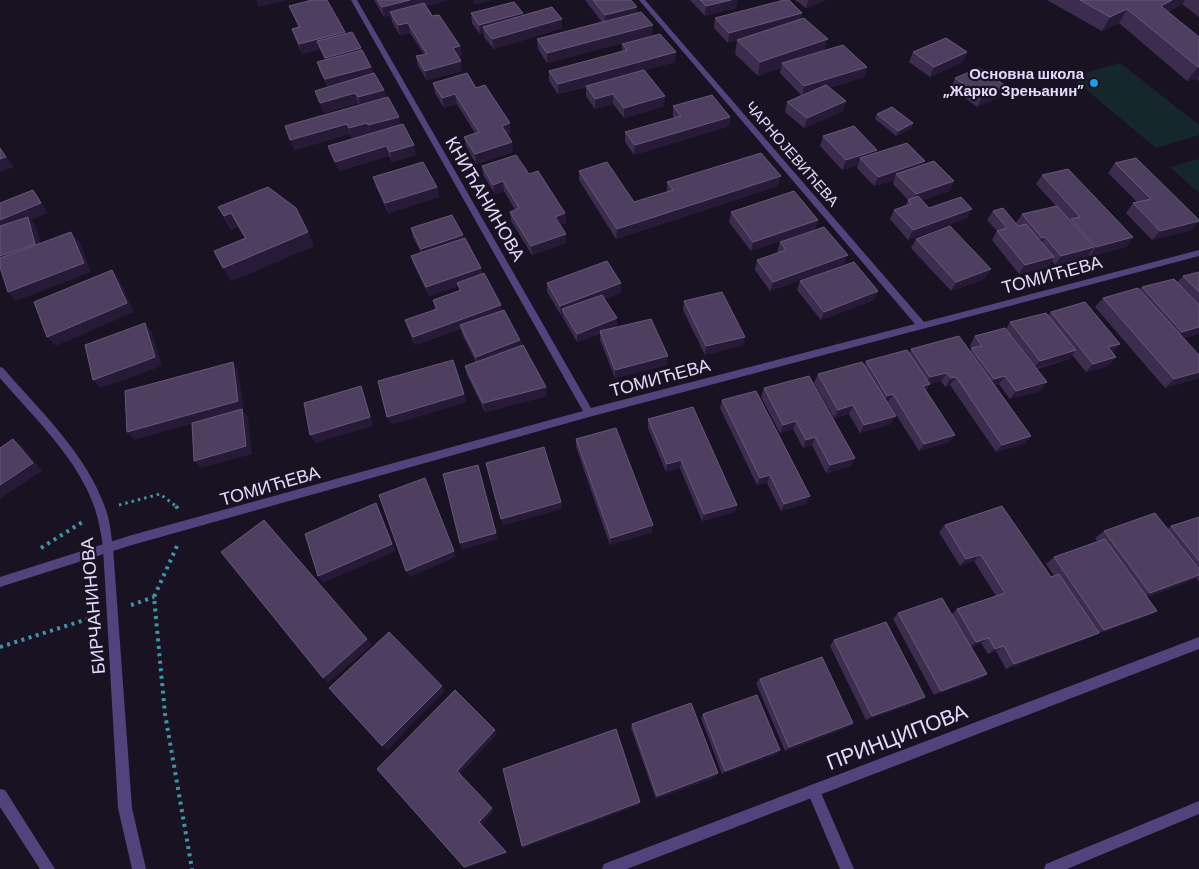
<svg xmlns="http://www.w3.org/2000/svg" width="1199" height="869" font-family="'DM Sans',sans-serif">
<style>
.green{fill:#16272c}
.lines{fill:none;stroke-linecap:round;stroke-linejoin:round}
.path-far1{stroke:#3f94a7;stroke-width:3;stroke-dasharray:2.5 4;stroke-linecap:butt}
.path{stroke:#3f94a7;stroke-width:4;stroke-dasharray:3 4.5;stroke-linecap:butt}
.service{fill:#53437c;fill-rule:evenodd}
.minor{fill:#53437c;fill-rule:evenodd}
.tertiary{fill:#53437c;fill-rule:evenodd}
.wall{fill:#3c2d4f}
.shaded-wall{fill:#261a36}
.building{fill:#4e3f61;stroke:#665879}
.poi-dot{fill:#1f9de0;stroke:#191223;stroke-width:2}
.labels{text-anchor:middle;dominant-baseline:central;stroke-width:4.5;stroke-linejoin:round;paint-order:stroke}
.far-poi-label{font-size:15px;font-weight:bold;fill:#e5d9fa;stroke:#191223;text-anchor:end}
.far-street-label{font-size:15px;fill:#e5d9fa;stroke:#191223}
.street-label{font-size:18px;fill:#e5d9fa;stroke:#191223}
.near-street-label{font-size:21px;fill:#e5d9fa;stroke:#191223}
</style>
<rect width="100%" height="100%" fill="#191223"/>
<path class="green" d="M 1120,63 L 1199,125 L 1199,135 L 1156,148 L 1071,77 Z
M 1199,159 L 1199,193 L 1170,167 Z"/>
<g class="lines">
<path class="path-far1" d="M 119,505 L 160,494 L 177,507"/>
<path class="path" d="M 176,506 L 178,509
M 177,546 L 154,597 L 165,714 L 192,869
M 41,548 L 84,521
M 131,605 L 154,597
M 0,647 L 94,617"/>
<path class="service" d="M 813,785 L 818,786 L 854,869 L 840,869 L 807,791 L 808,786 Z
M 1199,801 L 1199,814 L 1067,869 L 1044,869 L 1046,864 Z"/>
<path class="minor" d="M 351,0 L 357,0 L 591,408 L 915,324 L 639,0 L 645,0 L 924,322 L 1199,250 L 1199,256 L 589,417 L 132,545 L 0,587 L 0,577 L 132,535 L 583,411 Z
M 1199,637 L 1199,649 L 627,869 L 602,869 L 604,864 L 609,862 Z
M 0,789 L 5,790 L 55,869 L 40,869 L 0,807 Z"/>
<path class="tertiary" d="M 0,367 L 3,368 C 40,411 87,454 106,510 C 110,521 111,535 113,547 L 132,808 L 146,869 L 132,869 L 118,808 L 103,547 C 101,534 99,521 95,509 C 78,458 34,418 0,378 Z"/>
</g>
<path class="wall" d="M 374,0 L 445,0 L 445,1 L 426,6 L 462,56 L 458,57 L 462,71 L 427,80 L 418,66 L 416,56 L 424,54 L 410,33 L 400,35 L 392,22 L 391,15 L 384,17 Z
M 585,0 L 631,0 L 637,7 L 637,13 L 652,35 L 547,63 L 538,49 L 537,39 L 602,22 Z
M 690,0 L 737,0 L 736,8 L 705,16 Z
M 795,0 L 826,0 L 806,8 Z
M 1047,0 L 1199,0 L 1199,17 L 1182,4 L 1168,12 L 1199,37 L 1199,81 L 1197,79 L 1187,81 L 1119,23 L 1102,31 Z
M 289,6 L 345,34 L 362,50 L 371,67 L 373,73 L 384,90 L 386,98 L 416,155 L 392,162 L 389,156 L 339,171 L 328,146 L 370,134 L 370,133 L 352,138 L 350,134 L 294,150 L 285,126 L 360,105 L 358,103 L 324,113 L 315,91 L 328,87 L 320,72 L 317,62 L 325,60 L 320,49 L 302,54 L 295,38 L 292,29 L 298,27 L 293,15 Z
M 471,13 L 523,13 L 524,15 L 562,28 L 494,49 L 484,37 L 484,34 L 480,34 L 472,23 Z
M 802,13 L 801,19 L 825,51 L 867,67 L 864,77 L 829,88 L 846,101 L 843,111 L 804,128 L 785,112 L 787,102 L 801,95 L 780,73 L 781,68 L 758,76 L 735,54 L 737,40 L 728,43 L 714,28 L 715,18 Z
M 622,44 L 676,52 L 675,62 L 645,70 L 664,106 L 624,118 L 613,104 L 595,109 L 586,96 L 586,87 L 558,94 L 549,81 L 549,71 L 622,52 Z
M 913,52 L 967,52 L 963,62 L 930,77 L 909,62 Z
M 955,78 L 1001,96 L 977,107 L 951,88 Z
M 433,83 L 476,88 L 511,133 L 507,134 L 513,152 L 476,164 L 466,146 L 464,137 L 475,133 L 457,104 L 444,108 L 435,93 Z
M 673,106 L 730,117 L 729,126 L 634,155 L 625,142 L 625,132 L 674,118 L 673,116 Z
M 877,114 L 913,123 L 911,128 L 896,136 L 875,119 Z
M 823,136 L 877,150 L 876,153 L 923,165 L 954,181 L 949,191 L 922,200 L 929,208 L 972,209 L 967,218 L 908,240 L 890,219 L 894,210 L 906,205 L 908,200 L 893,184 L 894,180 L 874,186 L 857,168 L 858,165 L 842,170 L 820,146 Z
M 1115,163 L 1192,230 L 1152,240 L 1126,213 L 1133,203 L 1137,202 L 1108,173 Z
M 482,166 L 529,174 L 565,213 L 566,223 L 560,225 L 566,234 L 566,243 L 532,255 L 511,221 L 510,212 L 515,210 L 504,191 L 495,194 L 483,175 Z
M 579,171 L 634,202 L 667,192 L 667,182 L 778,186 L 616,239 L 579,180 Z
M 1042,175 L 1133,237 L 1126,247 L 1090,256 L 1088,255 L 1087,257 L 1055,265 L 1052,261 L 1048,267 L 1019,274 L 992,240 L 997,231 L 987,220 L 993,211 L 1016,223 L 1022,214 L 1056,206 L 1036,184 Z
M 373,177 L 437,187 L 439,197 L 388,213 L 376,187 Z
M 218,207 L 314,246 L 231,281 L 245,239 L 238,227 L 231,230 Z
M 731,212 L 818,220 L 815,229 L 751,251 L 729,222 Z
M 411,228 L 464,239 L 481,268 L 482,274 L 502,310 L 520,340 L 521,345 L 547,396 L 485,412 L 467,375 L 465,366 L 476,362 L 462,334 L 461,329 L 415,345 L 408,329 L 405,320 L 435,309 L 433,300 L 459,291 L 458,286 L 429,296 L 414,265 L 411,256 L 421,253 L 413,237 Z
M 916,239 L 986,278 L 951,291 L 911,248 Z
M 780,242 L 844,264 L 770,291 L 755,270 L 757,260 L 778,253 L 777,252 Z
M 1199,272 L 1199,334 L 1183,338 L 1199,355 L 1199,378 L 1165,388 L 1095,307 L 1103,298 L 1139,290 L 1142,287 L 1177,282 L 1183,276 Z
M 800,281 L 878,291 L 874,300 L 821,320 L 797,290 Z
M 547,283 L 621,283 L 621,292 L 604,299 L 617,318 L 617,327 L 667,365 L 615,378 L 600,340 L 600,334 L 577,342 L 563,318 L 562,314 L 561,315 L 547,292 Z
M 684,301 L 743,345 L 705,355 L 683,310 Z
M 1051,312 L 1120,344 L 1112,353 L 1116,357 L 1108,366 L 1086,372 L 1072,355 L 1069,359 L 1037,369 L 1047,382 L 1040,391 L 1010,399 L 999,384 L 995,385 L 1031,436 L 1024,444 L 996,452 L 950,385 L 945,387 L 941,381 L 930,384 L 926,390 L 949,442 L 919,451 L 888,402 L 887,402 L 891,424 L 860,433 L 849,414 L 834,418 L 814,383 L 818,374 L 864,365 L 866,361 L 909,353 L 911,349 L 970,351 L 972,348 L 970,345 L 975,336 L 1006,329 L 1010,322 L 1048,315 Z
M 764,388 L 851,466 L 826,473 L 812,445 L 803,448 L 793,429 L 780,433 L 761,397 Z
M 722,400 L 807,503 L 781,511 L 767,483 L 757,485 L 720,408 Z
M 648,419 L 737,505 L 735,512 L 702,521 L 680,468 L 666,472 L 648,428 Z
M 576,439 L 652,532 L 610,545 L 576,447 Z
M 1199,517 L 1199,582 L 1196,578 L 1192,580 L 1147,597 L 1157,611 L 1147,616 L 1094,635 L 1089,638 L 1006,669 L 996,651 L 988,654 L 981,643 L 971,647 L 987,674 L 980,679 L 934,695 L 893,619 L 898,613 L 952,614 L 957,609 L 996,596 L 974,561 L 960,566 L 939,532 L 945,525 L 1051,577 L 1054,576 L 1046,564 L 1054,557 L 1098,542 L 1095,538 L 1104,531 L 1167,529 L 1171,526 Z
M 834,640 L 925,697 L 919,701 L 866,720 L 830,646 Z
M 760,679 L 853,723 L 848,727 L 785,751 L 756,683 Z
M 703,714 L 777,754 L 722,774 L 701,718 Z
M 632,724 L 715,777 L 656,799 L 631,728 Z"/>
<path class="shaded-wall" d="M 256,0 L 288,0 L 258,7 Z
M 410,0 L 445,0 L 445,1 L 392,15 L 390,12 L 391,15 L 384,17 L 382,7 Z
M 473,0 L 493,0 L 474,5 Z
M 731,0 L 737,0 L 736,8 L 705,16 L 706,6 Z
M 808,0 L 826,0 L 806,8 Z
M 1172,0 L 1185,0 L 1182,4 L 1152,21 L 1161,6 Z
M 637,7 L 637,17 L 605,25 L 605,15 Z
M 1127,9 L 1119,23 L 1102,31 L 1110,17 Z
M 523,13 L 524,22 L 483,27 L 484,34 L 480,34 L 479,25 Z
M 802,13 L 800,23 L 728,43 L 729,33 Z
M 562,19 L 562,28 L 494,49 L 492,39 Z
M 408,23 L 410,33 L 400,35 L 398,25 Z
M 653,25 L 652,35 L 547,63 L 547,53 Z
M 345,32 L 347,42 L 317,41 L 320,49 L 302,54 L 299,44 Z
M 828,39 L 824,53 L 782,63 L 781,68 L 758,76 L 760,62 Z
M 460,46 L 462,56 L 454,58 L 453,48 Z
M 361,48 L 364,58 L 328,67 L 325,58 Z
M 676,52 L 675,62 L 558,94 L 558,84 Z
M 967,52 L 963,62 L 930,77 L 934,67 Z
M 461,61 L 462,71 L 427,80 L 425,71 Z
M 371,67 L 374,77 L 329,89 L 325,79 Z
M 867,67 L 864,77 L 802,96 L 804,86 Z
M 1198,67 L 1199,67 L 1199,76 L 1197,79 L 1187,81 Z
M 1006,86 L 1001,96 L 977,107 L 982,97 Z
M 384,90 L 386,100 L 360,107 L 358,97 Z
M 355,93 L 358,103 L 324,113 L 320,103 Z
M 455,94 L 457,104 L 444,108 L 442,98 Z
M 613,94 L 613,104 L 595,109 L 595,99 Z
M 665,96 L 664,106 L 624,118 L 624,108 Z
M 846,101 L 843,111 L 804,128 L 807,118 Z
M 399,117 L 401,126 L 371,135 L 368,125 Z
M 730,117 L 729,126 L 634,155 L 635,145 Z
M 367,123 L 370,133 L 352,138 L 349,128 Z
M 510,123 L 511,133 L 503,136 L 502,126 Z
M 913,123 L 911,128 L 896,136 L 898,131 Z
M 347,124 L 350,134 L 294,150 L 290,140 Z
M 512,142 L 513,152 L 476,164 L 475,154 Z
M 414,145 L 416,155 L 392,162 L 390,152 Z
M 386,146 L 389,156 L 339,171 L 335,162 Z
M 0,148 L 14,167 L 0,172 Z
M 877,150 L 874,160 L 860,158 L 858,165 L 842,170 L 846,160 Z
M 925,161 L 921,171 L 896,174 L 894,180 L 874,186 L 878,177 Z
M 781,176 L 778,186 L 616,239 L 617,229 Z
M 503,181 L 504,191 L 495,194 L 493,185 Z
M 954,181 L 949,191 L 912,204 L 916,194 Z
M 437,187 L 439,197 L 388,213 L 385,203 Z
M 33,190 L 40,199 L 48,213 L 31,220 L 36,226 L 43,253 L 0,268 L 0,220 Z
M 972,209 L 967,218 L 908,240 L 913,230 Z
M 231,213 L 238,227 L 231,230 L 224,216 Z
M 565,213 L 566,223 L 555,226 L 555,217 Z
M 818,220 L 815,229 L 751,251 L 753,242 Z
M 1199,221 L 1192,230 L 1152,240 L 1160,231 Z
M 71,232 L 79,241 L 91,272 L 16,301 L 8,292 Z
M 308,232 L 314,246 L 231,281 L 223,268 Z
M 566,234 L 566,243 L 532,255 L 531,246 Z
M 463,235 L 465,245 L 424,259 L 421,249 Z
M 1045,237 L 1039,247 L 1036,247 L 1042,238 Z
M 1133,237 L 1126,247 L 1090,256 L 1096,247 Z
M 1094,247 L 1087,257 L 1055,265 L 1061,256 Z
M 848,255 L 844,264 L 770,291 L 773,282 Z
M 1054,257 L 1048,267 L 1019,274 L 1025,265 Z
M 481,268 L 483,277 L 457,283 L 458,286 L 429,296 L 426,287 Z
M 991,269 L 986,278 L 951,291 L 956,282 Z
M 112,270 L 119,279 L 134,312 L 56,346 L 47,337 Z
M 621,283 L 621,292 L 565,313 L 562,309 L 562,314 L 561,315 L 560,306 Z
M 878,291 L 874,300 L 821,320 L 824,312 Z
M 501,305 L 503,314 L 460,325 L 461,329 L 415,345 L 413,337 Z
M 617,318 L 617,327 L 600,331 L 600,334 L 577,342 L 577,334 Z
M 145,323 L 152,332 L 162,366 L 101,388 L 93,380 Z
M 1199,327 L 1199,334 L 1174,341 L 1182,332 Z
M 745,337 L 743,345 L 705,355 L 706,346 Z
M 520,340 L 521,349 L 478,365 L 476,357 Z
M 1120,344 L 1112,353 L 1108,347 Z
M 1076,350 L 1069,359 L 1033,369 L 1040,361 Z
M 668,356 L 667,365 L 615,378 L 615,370 Z
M 1116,357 L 1108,366 L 1086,372 L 1093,364 Z
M 233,362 L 238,371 L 244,409 L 242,410 L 248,417 L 252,454 L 201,468 L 194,461 L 242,410 L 134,440 L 127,432 Z
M 1199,372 L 1199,378 L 1165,388 L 1174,379 Z
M 947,373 L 941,381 L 930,384 L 925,392 L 923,386 L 925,385 L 930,377 Z
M 1005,376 L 999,384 L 987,387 L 994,379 Z
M 956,377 L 950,385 L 945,387 L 951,378 Z
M 1047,382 L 1040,391 L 1010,399 L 1016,391 Z
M 361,386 L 365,395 L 373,426 L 315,443 L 310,435 Z
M 546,387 L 547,396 L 485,412 L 483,403 Z
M 464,394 L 467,402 L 391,425 L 387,417 Z
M 893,394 L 888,402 L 883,404 L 887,396 Z
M 853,405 L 849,414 L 834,418 L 838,410 Z
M 896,416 L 891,424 L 860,433 L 864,425 Z
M 796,421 L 793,429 L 780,433 L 783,425 Z
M 955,435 L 949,442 L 919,451 L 924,444 Z
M 1031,436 L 1024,444 L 996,452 L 1002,445 Z
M 815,437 L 812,445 L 803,448 L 806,440 Z
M 13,439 L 23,447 L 42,471 L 0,499 L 0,485 Z
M 855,458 L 851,466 L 826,473 L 830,465 Z
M 681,460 L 680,468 L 666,472 L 667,464 Z
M 770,475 L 767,483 L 757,485 L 760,478 Z
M 810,496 L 807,503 L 781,511 L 784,504 Z
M 561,502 L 562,509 L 503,526 L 501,519 Z
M 376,503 L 380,511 L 396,551 L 323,583 L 318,576 Z
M 737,505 L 735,512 L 702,521 L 704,514 Z
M 653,525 L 652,532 L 610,545 L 611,538 Z
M 496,533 L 498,539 L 462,550 L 460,543 Z
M 454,551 L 456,557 L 410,577 L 406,571 Z
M 981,555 L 974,561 L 960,566 L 966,559 Z
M 1199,575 L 1199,576 L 1192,580 L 1140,599 L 1150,593 Z
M 1157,611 L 1147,616 L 1094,636 L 1104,630 Z
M 1099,633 L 1089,638 L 1006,669 L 1014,664 Z
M 989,638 L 981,643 L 969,647 L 976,642 Z
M 367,639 L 372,645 L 328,683 L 323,678 Z
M 1004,646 L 996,651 L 988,654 L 995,649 Z
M 987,674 L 980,679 L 934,695 L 941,691 Z
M 442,686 L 445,691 L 387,750 L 382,746 Z
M 925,697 L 919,701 L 866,720 L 872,716 Z
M 853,723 L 848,727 L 785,751 L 789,747 Z
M 495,730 L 497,734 L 460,774 L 494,811 L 482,824 L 508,853 L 467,868 L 464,867 L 479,822 L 457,771 Z
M 780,750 L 777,754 L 722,774 L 725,771 Z
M 718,773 L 715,777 L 656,799 L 657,796 Z
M 640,802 L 639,805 L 523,848 L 522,846 Z"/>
<path class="building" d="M 312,0 L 327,0 L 345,32 L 299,44 L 292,29 L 300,27 L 289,6 Z
M 377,0 L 410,0 L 382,7 Z
M 593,0 L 631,0 L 637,7 L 605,15 Z
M 700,0 L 731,0 L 706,6 Z
M 784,0 L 789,0 L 802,13 L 729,33 L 715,18 Z
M 1080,0 L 1172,0 L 1161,6 L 1199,37 L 1199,67 L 1198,67 L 1127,9 L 1110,17 Z
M 514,2 L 523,13 L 479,25 L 471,13 Z
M 424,3 L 432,16 L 439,15 L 460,46 L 453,48 L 461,61 L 425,71 L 416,56 L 427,54 L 408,23 L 398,25 L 390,12 Z
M 552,7 L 562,19 L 492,39 L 483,27 Z
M 641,12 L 653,25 L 547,53 L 537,39 Z
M 804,18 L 828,39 L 760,62 L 737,40 Z
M 352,32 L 361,48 L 325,58 L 317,41 Z
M 660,34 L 676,52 L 558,84 L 549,71 L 627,50 L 622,44 Z
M 946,38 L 967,52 L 934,67 L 913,52 Z
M 843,45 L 867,67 L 804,86 L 782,63 Z
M 362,50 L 371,67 L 325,79 L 317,62 Z
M 979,68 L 1006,86 L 982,97 L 955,78 Z
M 644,70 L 665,96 L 624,108 L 613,94 L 595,99 L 586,86 Z
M 374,73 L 384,90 L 358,97 L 355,93 L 320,103 L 315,91 Z
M 467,73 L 476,88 L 485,85 L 510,123 L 502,126 L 512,142 L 475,154 L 464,137 L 479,132 L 455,94 L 442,98 L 433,83 Z
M 826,85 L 846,101 L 807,118 L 787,102 Z
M 712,95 L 730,117 L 635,145 L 625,132 L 681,116 L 673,106 Z
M 388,97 L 399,117 L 368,125 L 367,123 L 349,128 L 347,124 L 290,140 L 285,126 Z
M 892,107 L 913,123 L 898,131 L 877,114 Z
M 403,124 L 414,145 L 390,152 L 386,146 L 335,162 L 328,146 Z
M 854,126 L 877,150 L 846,160 L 823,136 Z
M 907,143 L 925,161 L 878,177 L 860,158 Z
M 0,148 L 6,157 L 0,159 Z
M 761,153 L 781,176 L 617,229 L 579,171 L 607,162 L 634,202 L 673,190 L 667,182 Z
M 516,155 L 529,174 L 538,171 L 565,213 L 555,217 L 566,234 L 531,246 L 510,212 L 519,208 L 503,181 L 493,185 L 482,166 Z
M 1136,158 L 1199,220 L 1199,221 L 1160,231 L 1133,203 L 1151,199 L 1115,163 Z
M 934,161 L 954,181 L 916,194 L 896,174 Z
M 423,162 L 437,187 L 385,203 L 373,177 Z
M 1068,169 L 1133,237 L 1096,247 L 1071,219 L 1080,217 L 1042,175 Z
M 268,187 L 296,208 L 308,232 L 223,268 L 214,251 L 246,238 L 231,213 L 224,216 L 218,207 Z
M 33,190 L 41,203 L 0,220 L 0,203 Z
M 794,191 L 818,220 L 753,242 L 731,212 Z
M 918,196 L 929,208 L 961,197 L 972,209 L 913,230 L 894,210 L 911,204 L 908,200 Z
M 1057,206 L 1094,247 L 1061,256 L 1045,237 L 1042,238 L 1022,214 Z
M 1003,208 L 1018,226 L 1026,224 L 1054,257 L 1025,265 L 997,231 L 1007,228 L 993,211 Z
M 452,215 L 463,235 L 421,249 L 411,228 Z
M 28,217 L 35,244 L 0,256 L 0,226 Z
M 950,226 L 991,269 L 956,282 L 916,239 Z
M 824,227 L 848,255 L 773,282 L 757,260 L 786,250 L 780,242 Z
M 71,232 L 84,263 L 8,292 L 0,267 L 0,258 Z
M 465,238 L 481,268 L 426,287 L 411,256 Z
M 607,261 L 621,283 L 560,306 L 547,283 Z
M 854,262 L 878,291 L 824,312 L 800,281 Z
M 112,270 L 127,303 L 47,337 L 34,302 Z
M 1199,272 L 1199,292 L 1183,276 Z
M 484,273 L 501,305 L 413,337 L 405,320 L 437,309 L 433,300 L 461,290 L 457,283 Z
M 1174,279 L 1199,305 L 1199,327 L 1182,332 L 1142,287 Z
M 1138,288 L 1199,355 L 1199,372 L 1174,379 L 1103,298 Z
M 722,292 L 745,337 L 706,346 L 684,301 Z
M 602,295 L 617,318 L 577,334 L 562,309 Z
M 1085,302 L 1120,344 L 1108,347 L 1116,357 L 1093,364 L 1051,312 Z
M 504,310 L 520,340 L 476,357 L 460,325 Z
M 1046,313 L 1076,350 L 1040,361 L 1010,322 Z
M 651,319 L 668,356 L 615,370 L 600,331 Z
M 145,323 L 155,357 L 93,380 L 85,345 Z
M 1005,328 L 1047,382 L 1016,391 L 1005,376 L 994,379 L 971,348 L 982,346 L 975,336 Z
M 959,336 L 1031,436 L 1002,445 L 956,377 L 951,378 L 947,373 L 930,377 L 911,349 Z
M 523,345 L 546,387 L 483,403 L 465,366 Z
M 907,350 L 930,384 L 923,386 L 955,435 L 924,444 L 893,394 L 887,396 L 866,361 Z
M 453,360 L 464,394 L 387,417 L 378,381 Z
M 233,362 L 238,401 L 127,432 L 125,391 Z
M 862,362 L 896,416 L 864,425 L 853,405 L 838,410 L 818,374 Z
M 809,376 L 855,458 L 830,465 L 815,437 L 806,440 L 796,421 L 783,425 L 764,388 Z
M 361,386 L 370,417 L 310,435 L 304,403 Z
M 756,391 L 810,496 L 784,504 L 770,475 L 760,478 L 722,400 Z
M 693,407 L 737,505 L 704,514 L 681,460 L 667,464 L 648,419 Z
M 242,409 L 246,446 L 194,461 L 192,423 Z
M 616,428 L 653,525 L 611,538 L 576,439 Z
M 13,439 L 33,463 L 0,485 L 0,448 Z
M 544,447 L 561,502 L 501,519 L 486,463 Z
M 478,465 L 496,533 L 460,543 L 443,474 Z
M 425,478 L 454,551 L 406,571 L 379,495 Z
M 376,503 L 392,544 L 318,576 L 305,534 Z
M 1002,506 L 1051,577 L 1059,574 L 1099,633 L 1014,664 L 1004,646 L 995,649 L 989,638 L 976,642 L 957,609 L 1005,593 L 981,555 L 966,559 L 945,525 Z
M 1155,513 L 1199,569 L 1199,575 L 1150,593 L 1104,531 Z
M 1199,517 L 1199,561 L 1171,526 Z
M 264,520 L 367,639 L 323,678 L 221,552 Z
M 1105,539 L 1157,611 L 1104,630 L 1054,557 Z
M 942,598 L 987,674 L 941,691 L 898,613 Z
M 886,622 L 925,697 L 872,716 L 834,640 Z
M 389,632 L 442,686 L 382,746 L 329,688 Z
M 822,657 L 853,723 L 789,747 L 760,679 Z
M 455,690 L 495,730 L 457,771 L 492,808 L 479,822 L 506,852 L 464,867 L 377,769 Z
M 757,695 L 780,750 L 725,771 L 703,714 Z
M 691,703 L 718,773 L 657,796 L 632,724 Z
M 616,729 L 640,802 L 522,846 L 503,769 Z"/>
<circle class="poi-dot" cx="1094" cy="83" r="5"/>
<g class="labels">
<g class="far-poi-label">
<text x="1084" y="74">Основна школа<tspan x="1084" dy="17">„Жарко Зрењанин”</tspan></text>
</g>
<g class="far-street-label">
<text transform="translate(792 154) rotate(49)">ЧАРНОЈЕВИЋЕВА</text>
</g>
<g class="street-label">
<text transform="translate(485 199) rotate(60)">КНИЋАНИНОВА</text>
<text transform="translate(1052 275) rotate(-15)">ТОМИЋЕВА</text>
<text transform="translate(660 378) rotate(-15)">ТОМИЋЕВА</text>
<text transform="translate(270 486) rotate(-16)">ТОМИЋЕВА</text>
<text transform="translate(93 606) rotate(-95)">БИРЧАНИНОВА</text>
</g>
<g class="near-street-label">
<text transform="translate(897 737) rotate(-21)">ПРИНЦИПОВА</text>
</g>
</g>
</svg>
